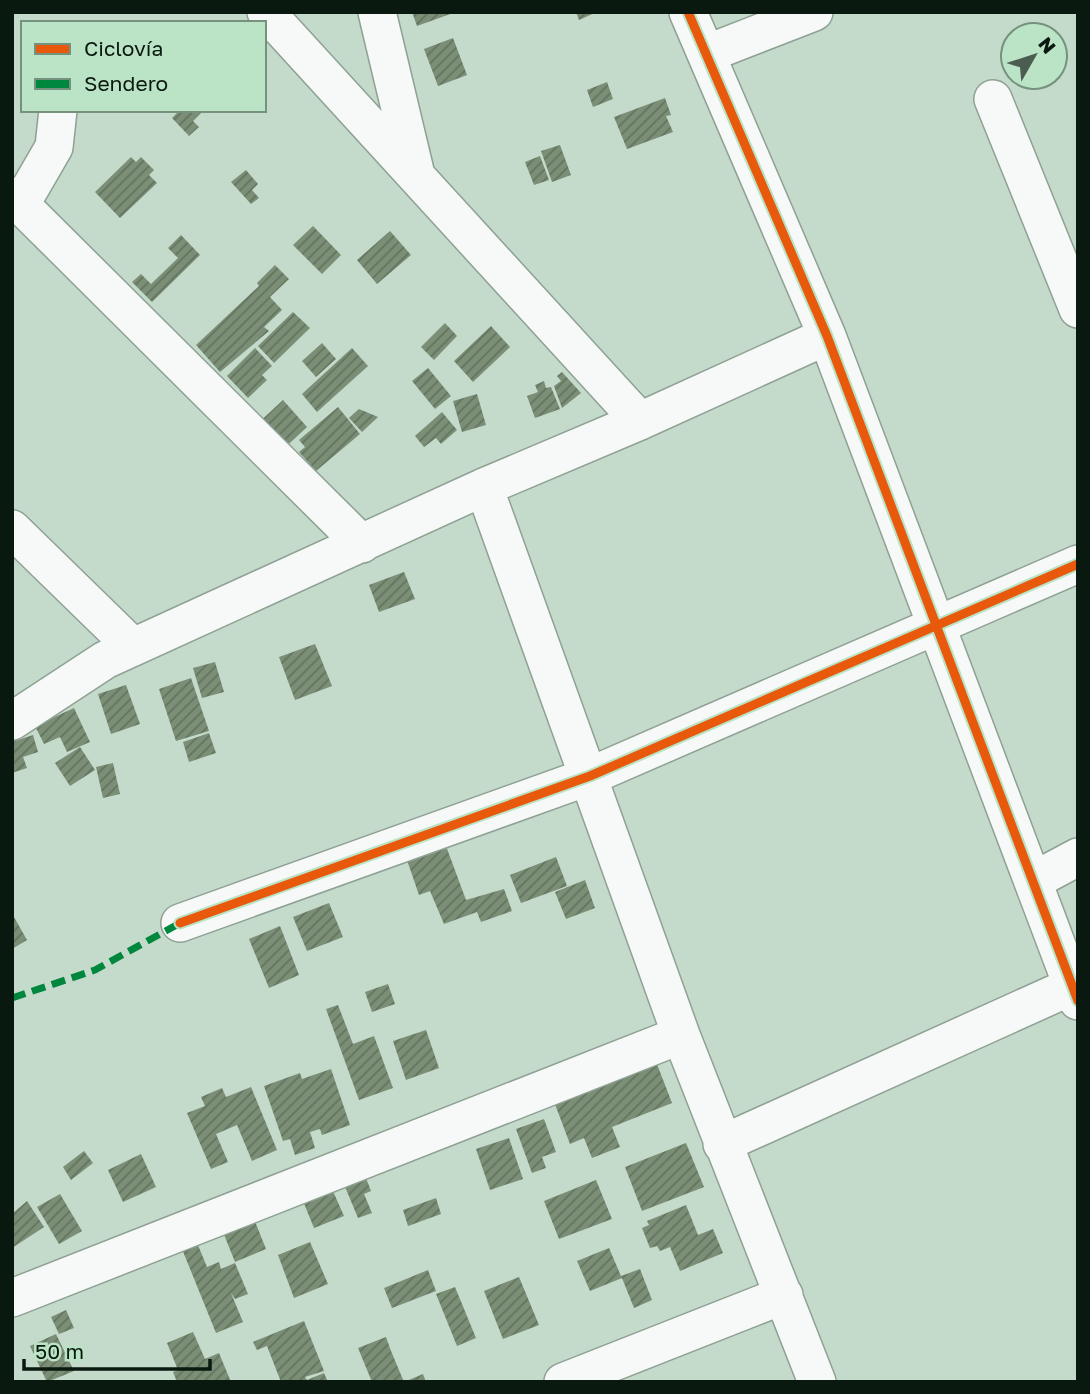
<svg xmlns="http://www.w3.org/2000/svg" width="1090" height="1394" font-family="'Golos Text',sans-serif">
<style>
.building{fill:url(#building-hatch)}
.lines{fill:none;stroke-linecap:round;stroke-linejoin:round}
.minor-casing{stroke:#8fa194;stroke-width:40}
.minor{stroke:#f6f9f7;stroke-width:37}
.quiet{stroke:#00873e;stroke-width:7;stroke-dasharray:14 7;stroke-linecap:butt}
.cycleway-casing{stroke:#bbe3c6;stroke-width:13}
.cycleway{stroke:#e8590c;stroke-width:9}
</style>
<defs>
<pattern id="building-hatch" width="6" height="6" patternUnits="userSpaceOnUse" patternTransform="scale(1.75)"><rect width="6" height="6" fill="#7b8e76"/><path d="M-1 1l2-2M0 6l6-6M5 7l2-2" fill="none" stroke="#63735f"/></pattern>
</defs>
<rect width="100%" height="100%" fill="#c4daca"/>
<path class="building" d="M 412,12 L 453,12 L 453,13 L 417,26 Z
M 576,12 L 597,12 L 579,20 Z
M 453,38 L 467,75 L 438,86 L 424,49 Z
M 607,82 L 613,99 L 593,107 L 587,90 Z
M 665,98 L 671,115 L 666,116 L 673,132 L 627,149 L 614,117 Z
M 180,110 L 202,112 L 193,121 L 199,127 L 189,136 L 172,118 Z
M 560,145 L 571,175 L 552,182 L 541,151 Z
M 540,156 L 549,180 L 534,185 L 525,162 Z
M 131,157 L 136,162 L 141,157 L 154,170 L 149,175 L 157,183 L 120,218 L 95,192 Z
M 246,170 L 258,184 L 252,190 L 259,198 L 251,204 L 231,182 Z
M 313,226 L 341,255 L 322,274 L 293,245 Z
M 390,231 L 411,255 L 377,284 L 357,260 Z
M 181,235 L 200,255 L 152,302 L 132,282 L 141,274 L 151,284 L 178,258 L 168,248 Z
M 275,265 L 289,279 L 270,297 L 282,310 L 264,327 L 269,331 L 220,372 L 196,345 L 259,286 L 257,283 Z
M 293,312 L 310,328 L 274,363 L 258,346 Z
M 445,323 L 457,336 L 434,360 L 421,347 Z
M 491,326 L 510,347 L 473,382 L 454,361 Z
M 322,343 L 336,359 L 316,377 L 302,361 Z
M 255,348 L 272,366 L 262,375 L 267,380 L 248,398 L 227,376 Z
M 352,348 L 368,366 L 317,412 L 302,394 Z
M 428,368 L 451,396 L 435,409 L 412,381 Z
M 562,372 L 581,393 L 562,408 L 554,386 L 561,381 L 557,376 Z
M 544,381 L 546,388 L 551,387 L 560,409 L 535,418 L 527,396 L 538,392 L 535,385 Z
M 477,394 L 486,425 L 462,432 L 453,401 Z
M 283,400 L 307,427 L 278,454 L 254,427 Z
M 338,407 L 360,434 L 316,471 L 299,452 L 305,447 L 299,440 Z
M 359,409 L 378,417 L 362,432 L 349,418 Z
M 442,412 L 457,430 L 441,444 L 436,438 L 424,447 L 415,436 Z
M 404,572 L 415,599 L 379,612 L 369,585 Z
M 315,644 L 332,686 L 295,700 L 279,657 Z
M 215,662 L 224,692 L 202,698 L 193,668 Z
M 191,678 L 209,731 L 176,741 L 159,689 Z
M 126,685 L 140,724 L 111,734 L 98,694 Z
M 74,708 L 90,742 L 67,752 L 60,737 L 44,744 L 35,726 Z
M 209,733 L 216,753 L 189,762 L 183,742 Z
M 33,735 L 38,752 L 23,757 L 27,768 L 12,773 L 12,742 Z
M 80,747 L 95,770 L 70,786 L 55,763 Z
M 113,763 L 120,794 L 103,798 L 96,767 Z
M 446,846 L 466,900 L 504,889 L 512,911 L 481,922 L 477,912 L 444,924 L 430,891 L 419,895 L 407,860 Z
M 556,857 L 567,886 L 521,903 L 510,875 Z
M 585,880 L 595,908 L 566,919 L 555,892 Z
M 329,903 L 343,937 L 307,951 L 293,917 Z
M 14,917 L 27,940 L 12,949 L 12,918 Z
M 280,926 L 299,975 L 269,988 L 249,939 Z
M 388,984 L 395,1004 L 372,1012 L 365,992 Z
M 338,1005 L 353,1044 L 374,1036 L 393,1088 L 359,1100 L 326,1009 Z
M 426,1030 L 439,1068 L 406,1080 L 393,1041 Z
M 655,1059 L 672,1103 L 612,1127 L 620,1147 L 592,1158 L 584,1138 L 570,1144 L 553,1099 Z
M 331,1069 L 350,1125 L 322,1135 L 320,1129 L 310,1132 L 315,1148 L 295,1155 L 290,1139 L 283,1141 L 264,1086 L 300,1073 L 302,1079 Z
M 251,1087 L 277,1150 L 252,1161 L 237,1125 L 216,1134 L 228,1162 L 211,1169 L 187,1113 L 205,1106 L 201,1097 L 222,1088 L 226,1097 Z
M 544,1119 L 556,1152 L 542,1157 L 546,1168 L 532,1173 L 516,1129 Z
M 509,1138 L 523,1179 L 490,1190 L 476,1149 Z
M 686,1143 L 704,1187 L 642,1211 L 625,1167 Z
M 84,1151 L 93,1163 L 71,1180 L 63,1167 Z
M 141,1154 L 156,1187 L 123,1202 L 108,1170 Z
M 364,1173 L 371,1191 L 364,1194 L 372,1213 L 358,1218 L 343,1182 Z
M 596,1180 L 612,1219 L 559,1239 L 544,1201 Z
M 332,1189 L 344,1216 L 314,1228 L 303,1201 Z
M 60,1194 L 82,1231 L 59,1244 L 37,1207 Z
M 436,1198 L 441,1214 L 408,1226 L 403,1210 Z
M 27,1201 L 44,1227 L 12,1248 L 12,1214 Z
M 686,1205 L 698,1235 L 713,1229 L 723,1253 L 680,1271 L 670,1247 L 660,1251 L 657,1246 L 650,1248 L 642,1228 L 649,1225 L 647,1221 Z
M 252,1214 L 266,1249 L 235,1262 L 221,1227 Z
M 195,1238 L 207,1267 L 219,1262 L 221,1269 L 235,1263 L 248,1294 L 235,1299 L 231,1293 L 243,1322 L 216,1333 L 180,1244 Z
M 310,1242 L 328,1284 L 294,1298 L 278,1255 Z
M 609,1248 L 621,1276 L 640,1269 L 652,1300 L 634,1308 L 622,1278 L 590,1291 L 577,1261 Z
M 428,1270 L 436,1291 L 392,1308 L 384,1288 Z
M 519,1277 L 539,1325 L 503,1339 L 484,1291 Z
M 455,1287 L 476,1338 L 457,1346 L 436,1294 Z
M 66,1310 L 74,1328 L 59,1334 L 51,1317 Z
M 304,1321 L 324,1371 L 305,1377 L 307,1380 L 324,1373 L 328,1382 L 281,1382 L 267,1346 L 257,1350 L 253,1342 Z
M 193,1332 L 205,1359 L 219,1353 L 231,1382 L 177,1382 L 173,1372 L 178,1370 L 167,1343 Z
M 56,1334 L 74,1371 L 47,1382 L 30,1346 Z
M 386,1337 L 391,1351 L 404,1382 L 372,1382 L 358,1348 Z
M 423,1374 L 426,1382 L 404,1382 Z"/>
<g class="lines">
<g class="minor-casing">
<path id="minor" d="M 266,12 L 640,421
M 377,12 L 415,171
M 688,12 L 827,336 L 1078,1001
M 706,54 L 814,12
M 993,99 L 1078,309
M 12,196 L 362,544
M 21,204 L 54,147 L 58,110
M 484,487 L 681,1035 L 817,1382
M 12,529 L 133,647
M 12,721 L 105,660 L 484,487 L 640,421 L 827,336
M 1033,881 L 1078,857
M 180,923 L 590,776 L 1078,564
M 722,1144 L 1072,986
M 12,1298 L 681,1035
M 563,1382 L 784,1295"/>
</g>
<use href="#minor" class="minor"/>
<path class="quiet" d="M 12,998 L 95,970 L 180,923"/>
<g class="cycleway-casing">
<path id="cycleway" d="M 688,12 L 827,336 L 1078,1001
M 180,923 L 590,776 L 1078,564"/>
</g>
<use href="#cycleway" class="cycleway"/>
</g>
<rect width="1090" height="1394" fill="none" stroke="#0a190f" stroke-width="28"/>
<rect x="21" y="21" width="245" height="91" fill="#bbe3c6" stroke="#74927d" stroke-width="2"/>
<rect x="35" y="44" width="35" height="10" fill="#e8590c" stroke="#74927d" stroke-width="2"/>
<text x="84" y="56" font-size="21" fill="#0a190f">Ciclovía</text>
<rect x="35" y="79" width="35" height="10" fill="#00873e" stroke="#74927d" stroke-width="2"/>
<text x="84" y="91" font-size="21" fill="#0a190f">Sendero</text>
<g transform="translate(1034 56) rotate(51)"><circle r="33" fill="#bbe3c6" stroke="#74927d" stroke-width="2"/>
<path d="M0-5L12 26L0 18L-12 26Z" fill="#4b5d50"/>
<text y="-10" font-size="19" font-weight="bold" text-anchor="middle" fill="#0a190f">N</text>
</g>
<path d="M24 1359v10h186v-10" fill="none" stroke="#0a190f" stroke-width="3.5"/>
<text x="35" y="1359" font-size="21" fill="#0a190f" stroke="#bbe3c6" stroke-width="5" paint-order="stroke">50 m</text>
</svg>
